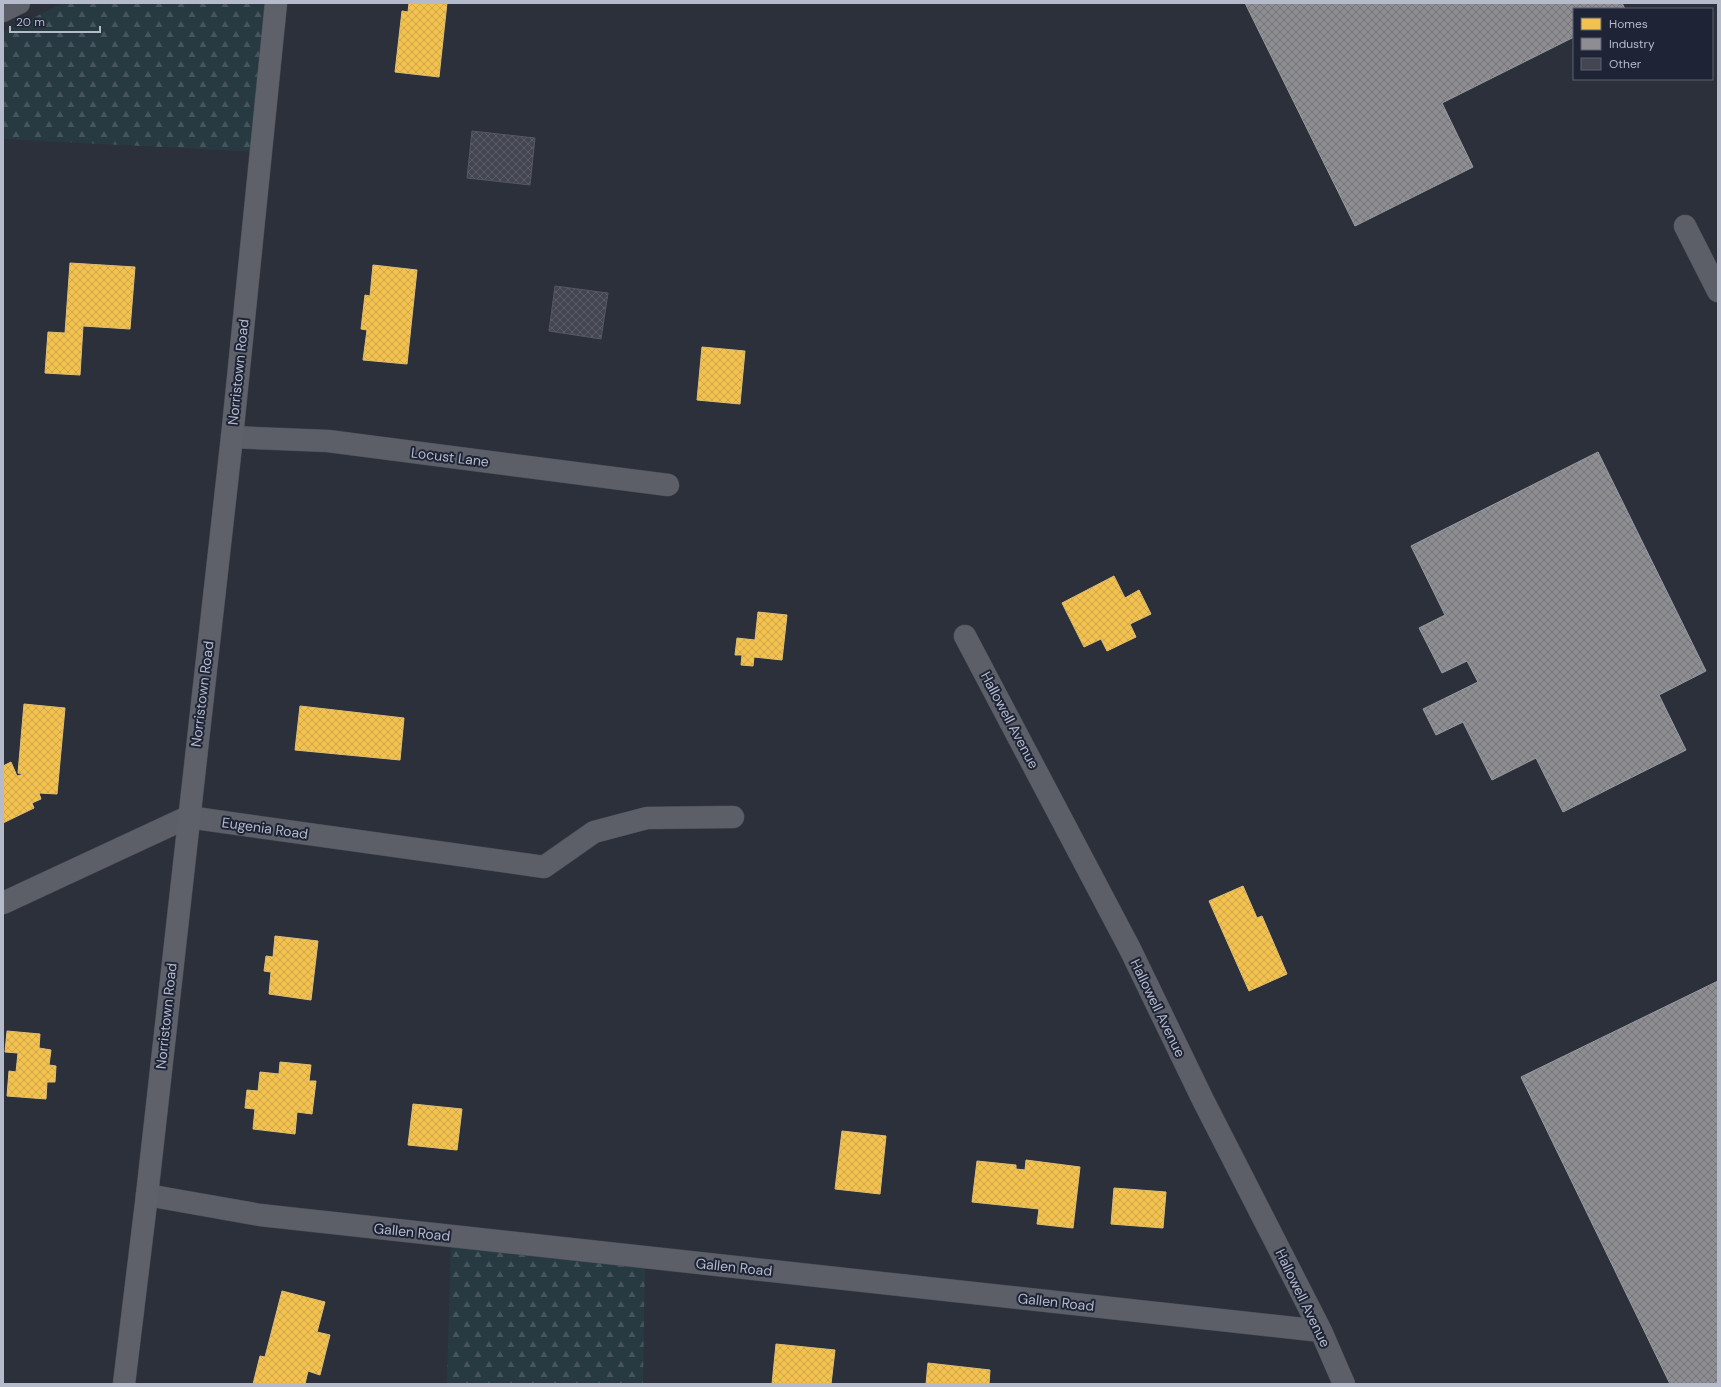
<svg xmlns="http://www.w3.org/2000/svg" width="1721" height="1387" font-family="'DM Sans',sans-serif">
<style>
.forest{fill:url(#forest-firs)}
.homes{fill:url(#homes-cross-hatch);stroke:#e0bf74}
.industry{fill:url(#industry-cross-hatch);stroke:#999ba3}
.building{fill:url(#building-cross-hatch);stroke:#535862}
.lines{fill:none;stroke-linecap:round;stroke-linejoin:round}
.minor-casing{stroke:#474b54;stroke-width:23}
.major-casing{stroke:#494d57;stroke-width:23}
.minor{stroke:#5c5f68;stroke-width:22}
.major{stroke:#5e616a;stroke-width:22}
.labels{text-anchor:middle;dominant-baseline:central;stroke-width:4;stroke-linejoin:round;paint-order:stroke}
.street-label{font-size:14px;fill:#b6bbcb;stroke:#1e2436}
</style>
<defs>
<pattern id="forest-firs" width="22" height="20" patternUnits="userSpaceOnUse"><rect width="22" height="20" fill="#283a41"/><path d="M5 1l3.5 6h-7zM16 11l3.5 6h-7z" fill="#45555b"/></pattern>
<pattern id="homes-cross-hatch" width="8" height="8" patternUnits="userSpaceOnUse"><rect width="8" height="8" fill="#f2c14e"/><path d="M0 0l8 8M0 8l8-8" fill="none" stroke="#cda64b"/></pattern>
<pattern id="industry-cross-hatch" width="8" height="8" patternUnits="userSpaceOnUse"><rect width="8" height="8" fill="#8d8d92"/><path d="M0 0l8 8M0 8l8-8" fill="none" stroke="#737478"/></pattern>
<pattern id="building-cross-hatch" width="8" height="8" patternUnits="userSpaceOnUse"><rect width="8" height="8" fill="#434650"/><path d="M0 0l8 8M0 8l8-8" fill="none" stroke="#5c5f68"/></pattern>
</defs>
<rect width="100%" height="100%" fill="#2b303b"/>
<path class="forest" d="M 63,3 L 276,3 L 261,152 L 3,139 L 3,33 Z
M 451,1236 L 645,1257 L 643,1384 L 447,1384 Z"/>
<path class="homes" d="M 409,3 L 447,3 L 439,77 L 395,72 L 402,11 L 408,12 Z
M 70,263 L 135,267 L 130,329 L 83,326 L 80,375 L 45,373 L 48,332 L 65,333 Z
M 373,265 L 417,270 L 407,364 L 363,360 L 367,330 L 361,329 L 365,295 L 370,296 Z
M 702,347 L 745,351 L 740,404 L 697,400 Z
M 1114,576 L 1125,598 L 1139,590 L 1151,614 L 1130,624 L 1136,637 L 1107,651 L 1101,639 L 1084,647 L 1062,603 Z
M 758,612 L 787,615 L 782,660 L 754,657 L 753,666 L 741,665 L 742,655 L 735,655 L 737,638 L 755,640 Z
M 24,704 L 65,708 L 57,794 L 39,793 L 41,799 L 32,803 L 34,808 L 3,823 L 3,766 L 11,762 L 17,776 L 24,774 L 18,773 Z
M 300,706 L 404,718 L 400,760 L 295,750 Z
M 1243,886 L 1257,918 L 1262,916 L 1287,974 L 1249,991 L 1209,901 Z
M 275,936 L 318,941 L 311,1000 L 269,994 L 271,972 L 264,971 L 266,956 L 273,957 Z
M 7,1031 L 40,1034 L 39,1048 L 51,1050 L 49,1065 L 56,1066 L 55,1082 L 47,1082 L 46,1099 L 7,1096 L 9,1071 L 16,1072 L 18,1053 L 5,1052 Z
M 280,1062 L 311,1065 L 309,1081 L 316,1081 L 312,1114 L 297,1112 L 295,1134 L 253,1129 L 255,1109 L 245,1108 L 247,1090 L 258,1091 L 260,1072 L 279,1074 Z
M 413,1104 L 462,1109 L 457,1150 L 408,1145 Z
M 842,1131 L 886,1136 L 880,1194 L 835,1189 Z
M 1026,1160 L 1080,1167 L 1073,1228 L 1037,1224 L 1039,1209 L 972,1202 L 977,1161 L 1016,1165 L 1016,1169 L 1025,1170 Z
M 1114,1188 L 1166,1192 L 1163,1228 L 1111,1224 Z
M 282,1291 L 325,1302 L 317,1332 L 330,1335 L 320,1375 L 308,1371 L 305,1384 L 253,1384 L 260,1356 L 265,1357 Z
M 776,1344 L 835,1350 L 831,1384 L 772,1384 Z
M 928,1363 L 990,1370 L 989,1384 L 926,1384 Z"/>
<path class="industry" d="M 1245,3 L 1622,3 L 1625,9 L 1574,9 L 1574,37 L 1442,103 L 1473,167 L 1355,226 Z
M 1598,452 L 1706,671 L 1659,695 L 1686,750 L 1563,812 L 1536,758 L 1492,780 L 1463,722 L 1436,735 L 1423,709 L 1478,682 L 1467,661 L 1442,673 L 1419,628 L 1445,615 L 1411,546 Z
M 1718,981 L 1718,1384 L 1670,1384 L 1521,1077 Z"/>
<path class="building" d="M 472,131 L 535,138 L 530,185 L 467,178 Z
M 555,286 L 608,293 L 601,339 L 549,331 Z"/>
<g class="lines">
<g class="minor-casing">
<path id="minor" d="M 3,11 L 19,3
M 1685,226 L 1718,291
M 232,437 L 328,441 L 668,485
M 965,636 L 1130,949 L 1203,1100 L 1321,1331 L 1344,1384
M 3,903 L 188,817 L 544,867 L 594,832 L 647,818 L 733,817
M 147,1195 L 260,1215 L 1321,1331"/>
</g>
<g class="major-casing">
<path id="major" d="M 124,1384 L 147,1195 L 232,437 L 276,3"/>
</g>
<use href="#minor" class="minor"/>
<use href="#major" class="major"/>
</g>
<g class="labels">
<g class="street-label">
<text transform="translate(238 372) rotate(-84)">Norristown Road</text>
<text transform="translate(450 457) rotate(7)">Locust Lane</text>
<text transform="translate(202 694) rotate(-83)">Norristown Road</text>
<text transform="translate(1010 720) rotate(62)">Hallowell Avenue</text>
<text transform="translate(265 828) rotate(8)">Eugenia Road</text>
<text transform="translate(1158 1008) rotate(64)">Hallowell Avenue</text>
<text transform="translate(166 1016) rotate(-84)">Norristown Road</text>
<text transform="translate(412 1232) rotate(6)">Gallen Road</text>
<text transform="translate(734 1267) rotate(6)">Gallen Road</text>
<text transform="translate(1303 1298) rotate(64)">Hallowell Avenue</text>
<text transform="translate(1056 1302) rotate(6)">Gallen Road</text>
</g>
</g>
<rect width="1721" height="1387" fill="none" stroke="#b6bbcb" stroke-width="8"/>
<rect x="1573" y="8" width="140" height="72" fill="#1e2436" stroke="#5b6072"/>
<rect x="1581" y="18" width="20" height="12" fill="#f2c14e" stroke="#5b6072"/>
<text x="1609" y="28" font-size="12" fill="#b6bbcb">Homes</text>
<rect x="1581" y="38" width="20" height="12" fill="#8d8d92" stroke="#5b6072"/>
<text x="1609" y="48" font-size="12" fill="#b6bbcb">Industry</text>
<rect x="1581" y="58" width="20" height="12" fill="#434650" stroke="#5b6072"/>
<text x="1609" y="68" font-size="12" fill="#b6bbcb">Other</text>
<path d="M10 26v6h90v-6" fill="none" stroke="#b6bbcb" stroke-width="2"/>
<text x="16" y="26" font-size="12" fill="#b6bbcb" stroke="#1e2436" stroke-width="3" paint-order="stroke">20 m</text>
</svg>
